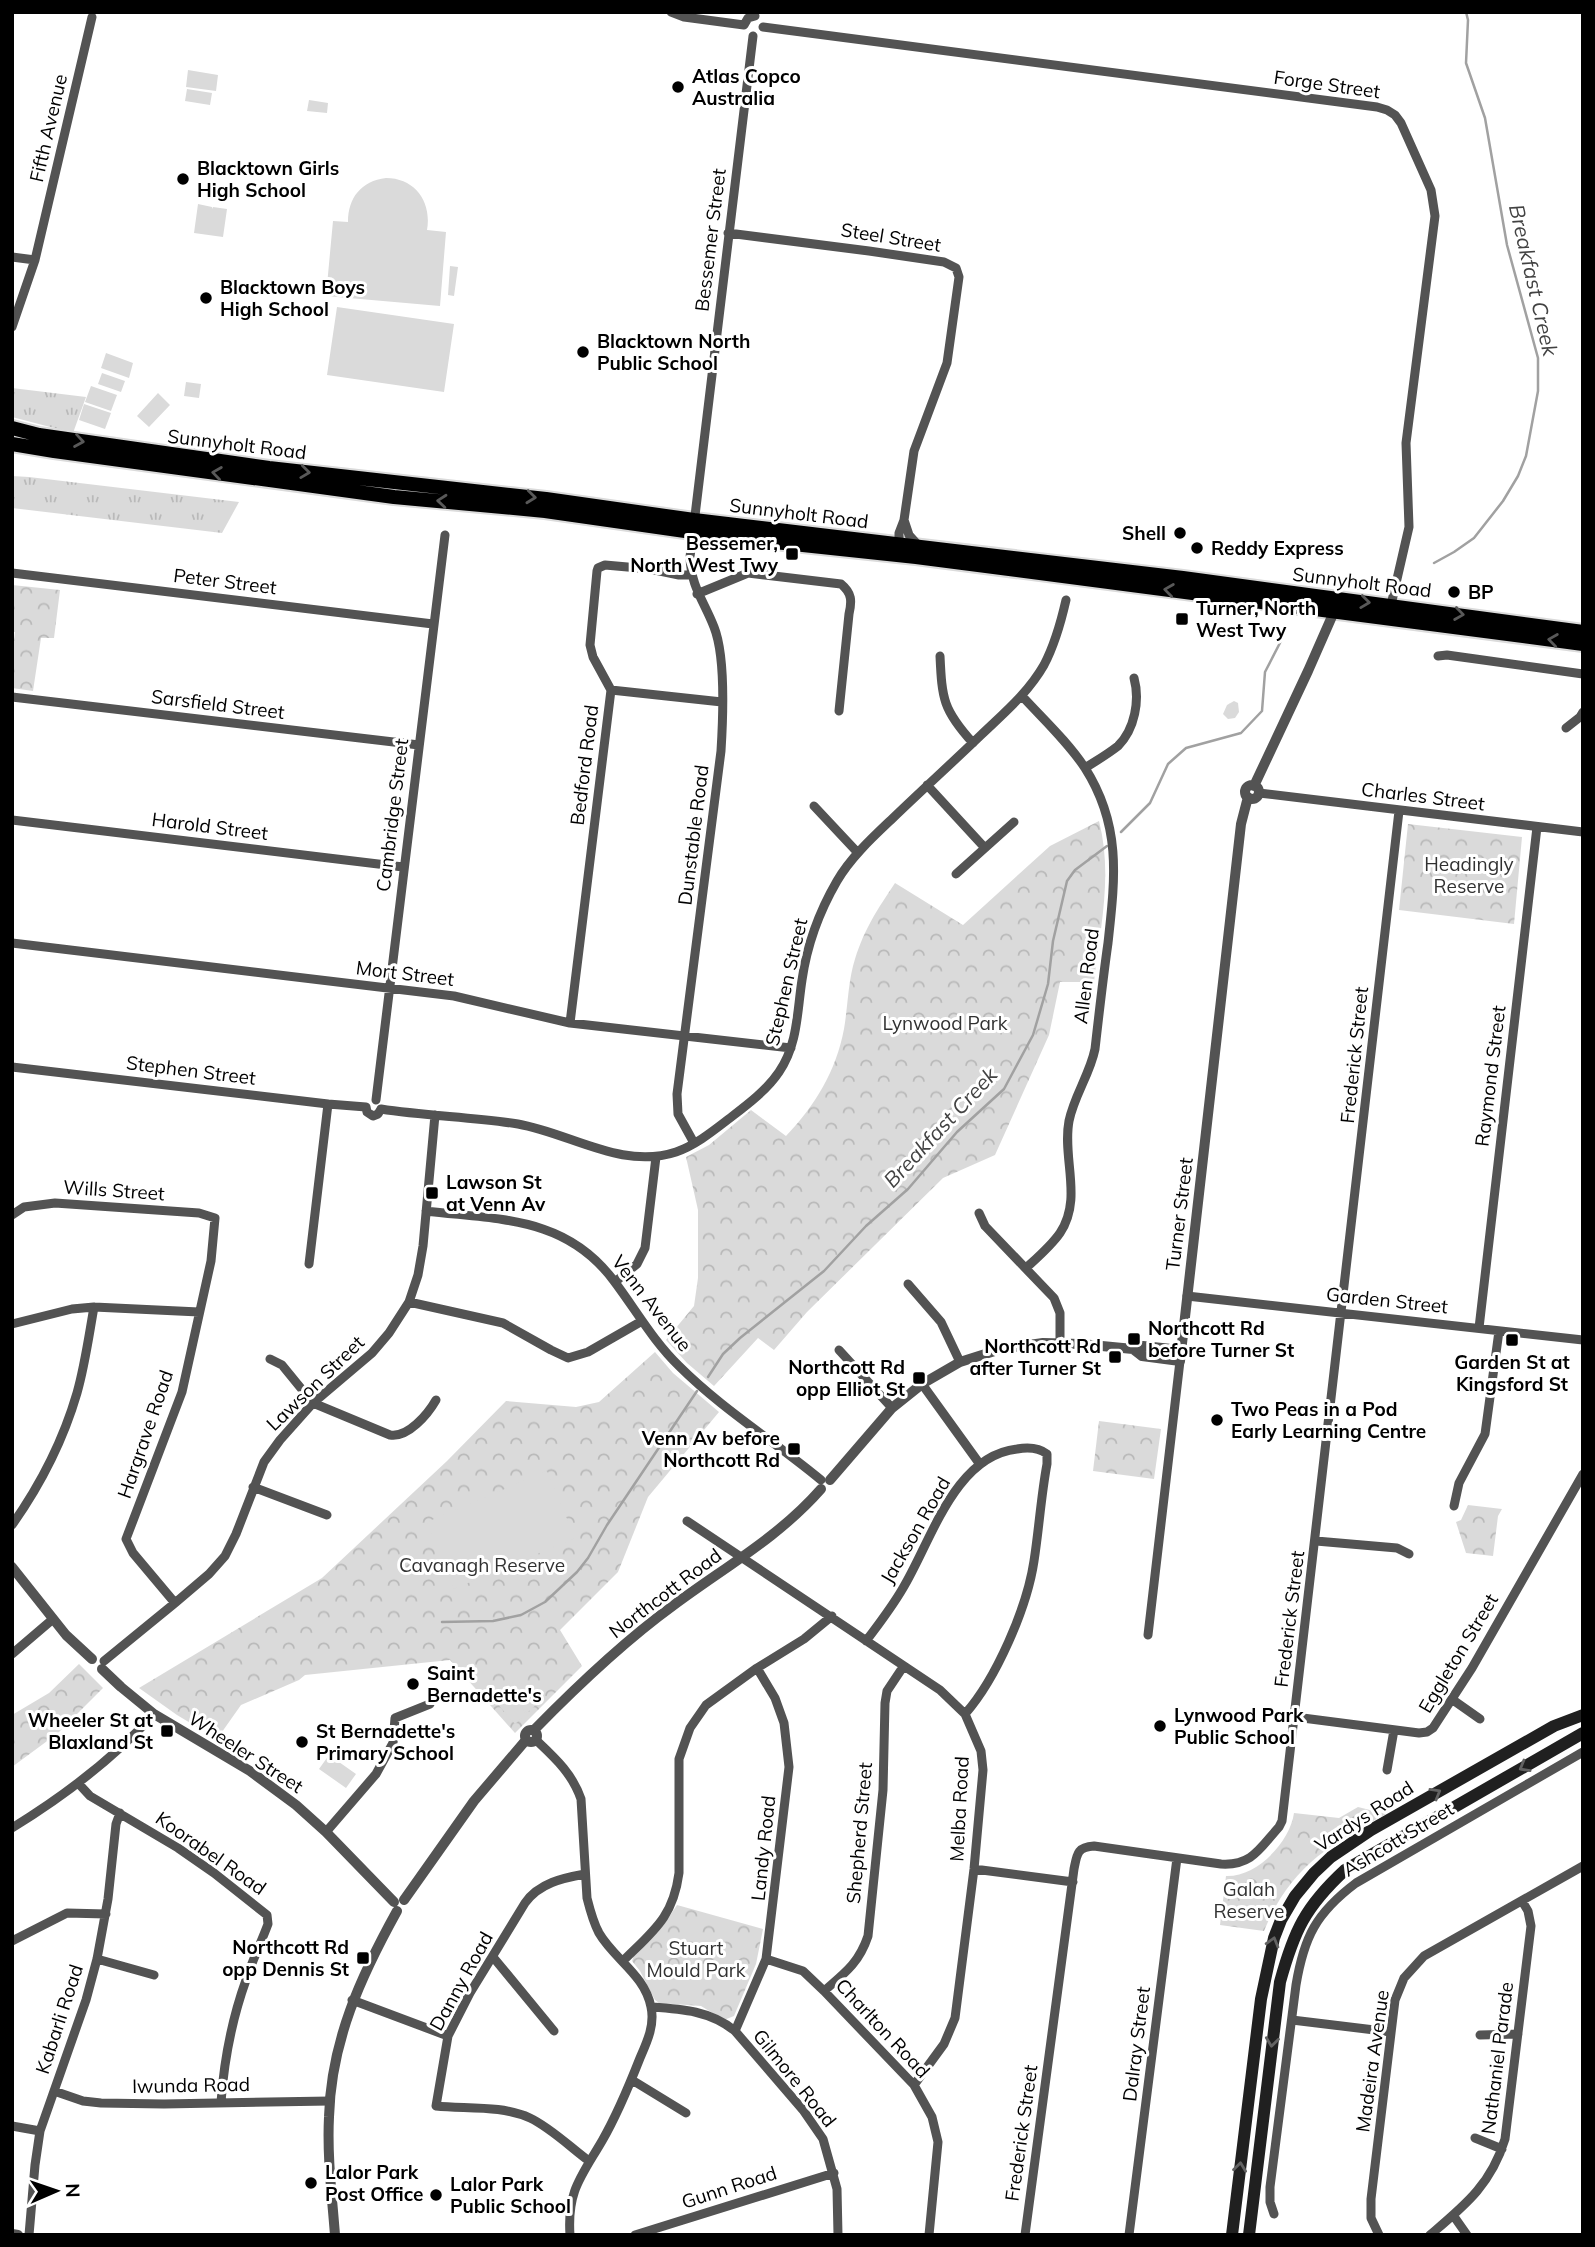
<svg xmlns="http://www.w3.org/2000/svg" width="1595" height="2247" font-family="Mulish,sans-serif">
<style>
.grass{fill:url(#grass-tufts)}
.forest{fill:url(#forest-crowns)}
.pitch{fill:#dadada}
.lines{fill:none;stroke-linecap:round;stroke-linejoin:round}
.stream{stroke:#a1a1a1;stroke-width:2.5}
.primary-casing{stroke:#dbdbdb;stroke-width:18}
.minor{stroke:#535353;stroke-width:9}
.tertiary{stroke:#535353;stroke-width:10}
.secondary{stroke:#202020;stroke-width:12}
.primary{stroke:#000;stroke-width:14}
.oneway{stroke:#595959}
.oneway2{stroke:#636363}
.poi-dot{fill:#000;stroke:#fff;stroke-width:2.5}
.labels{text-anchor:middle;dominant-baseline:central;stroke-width:6;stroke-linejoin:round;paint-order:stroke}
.poi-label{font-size:19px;font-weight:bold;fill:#000;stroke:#fff;text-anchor:start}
.street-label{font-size:19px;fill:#000;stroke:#fff}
.park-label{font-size:19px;fill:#313131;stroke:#fff}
.water-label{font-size:21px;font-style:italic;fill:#424242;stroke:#fff}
</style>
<defs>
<pattern id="grass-tufts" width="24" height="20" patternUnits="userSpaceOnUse" patternTransform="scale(1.75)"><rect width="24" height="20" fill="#dadada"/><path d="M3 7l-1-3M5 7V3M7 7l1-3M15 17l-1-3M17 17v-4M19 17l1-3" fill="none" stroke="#b9b9b9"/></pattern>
<pattern id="forest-crowns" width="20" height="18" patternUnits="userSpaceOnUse" patternTransform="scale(1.75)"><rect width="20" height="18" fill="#dadada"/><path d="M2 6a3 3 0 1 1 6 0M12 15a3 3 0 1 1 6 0" fill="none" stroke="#b9b9b9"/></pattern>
</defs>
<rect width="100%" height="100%" fill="#fff"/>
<path class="grass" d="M 12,388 L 86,397 L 73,433 L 12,417 Z
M 12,476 L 29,477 L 239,502 L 222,533 L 12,508 Z"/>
<path class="forest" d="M 12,585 L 60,590 L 54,638 L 41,638 L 33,691 L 12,688 L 12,658 L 15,632 L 12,632 Z
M 1234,701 L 1238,703 L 1239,712 L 1235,718 L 1228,719 L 1223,714 L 1227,705 Z
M 1099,821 C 1113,875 1100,929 1094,982 L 1060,982 L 1049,1035 L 995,1155 L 943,1178 L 807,1312 L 774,1350 L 758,1338 L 714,1386 L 687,1363 L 666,1340 L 694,1306 L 698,1278 L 698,1210 L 686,1157 L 709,1145 L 751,1110 L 786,1136 C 815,1106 836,1071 844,1029 C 848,1006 848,981 855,959 C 865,928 877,910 895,883 L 963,925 L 1050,846 Z
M 1408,824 L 1522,837 L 1514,924 L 1399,910 Z
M 655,1352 L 673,1373 L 719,1412 L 648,1497 L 618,1572 L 560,1630 L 582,1666 L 515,1733 L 450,1660 L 305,1675 L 299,1680 L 241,1705 L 217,1739 L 177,1715 L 139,1688 L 322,1578 L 447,1461 L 506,1401 L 576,1407 L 599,1402 Z
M 1099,1421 L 1161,1429 L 1154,1479 L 1093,1471 Z
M 1468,1505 L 1502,1509 L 1498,1516 L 1493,1556 L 1466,1553 L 1456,1522 L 1461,1520 Z
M 79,1664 L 103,1688 L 58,1733 L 12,1767 L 12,1715 L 49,1693 Z
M 1358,1807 L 1386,1814 C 1329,1845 1290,1867 1264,1931 L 1220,1925 L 1226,1876 C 1257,1877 1290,1842 1294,1813 L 1339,1818 Z
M 677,1905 L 763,1929 L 756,1964 L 734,2016 L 724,2020 L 701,2006 L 659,2003 L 655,2000 L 640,1971 L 632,1961 L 634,1955 L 665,1923 Z"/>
<path class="pitch" d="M 188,70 L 218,75 L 216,91 L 186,87 Z
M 187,89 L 212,93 L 210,105 L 185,101 Z
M 309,100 L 328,103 L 327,113 L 307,111 Z
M 386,178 C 415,178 432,202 427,230 L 446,232 L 440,306 L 326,296 L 333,221 L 348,222 C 348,198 361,181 386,178 Z
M 198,204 L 212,207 L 212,209 L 213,207 L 227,209 L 223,237 L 194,233 Z
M 450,266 L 458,267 L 454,296 L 448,295 Z
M 337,307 L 454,324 L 444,392 L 327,375 Z
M 106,353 L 133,363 L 129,378 L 101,368 Z
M 102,373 L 125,381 L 121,392 L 98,384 Z
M 186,382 L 201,384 L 199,398 L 184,396 Z
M 91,386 L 117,395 L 111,411 L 85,402 Z
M 158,393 L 170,405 L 149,427 L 137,416 Z
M 84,404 L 111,413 L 105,429 L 79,420 Z
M 547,1471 L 575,1538 L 454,1589 L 427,1522 Z
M 517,1679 L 538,1703 L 527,1713 L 507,1692 L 526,1714 L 515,1724 L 494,1700 Z
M 329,1755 L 356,1774 L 346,1788 L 319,1769 Z"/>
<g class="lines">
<path class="stream" d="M 1434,563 L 1454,552 L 1474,538 L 1503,501 L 1518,476 L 1526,456 L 1538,391 L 1538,358 L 1507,245 L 1485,118 L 1466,63 L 1468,20 L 1466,12
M 1121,832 L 1150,803 L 1168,764 L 1186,748 L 1241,733 L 1262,711 L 1265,672 L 1282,639
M 708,1377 L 723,1354 L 740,1338 L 824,1271 L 866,1226 L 908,1189 L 957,1132 L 1004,1089 L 1033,1035 L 1048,984 L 1053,941 L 1067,881 L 1075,870 L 1107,846
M 442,1622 L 493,1621 L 521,1615 L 545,1602 L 577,1572 L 588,1558 L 607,1525 L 697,1391"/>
<g class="primary-casing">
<path id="primary" d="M 12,428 L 39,435 L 269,468 L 546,499 L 694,520 L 1183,578 L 1583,632
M 12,444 L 54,451 L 394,497 L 545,511 L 727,537 L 916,557 L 1583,644"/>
</g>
<path class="minor" d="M 671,12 L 684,17 L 744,25
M 744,25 L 748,18 L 755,16
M 763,27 L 1377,107 L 1387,110 L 1395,115 L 1401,123 L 1431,190 L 1435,216 L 1406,443 L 1409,527 L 1391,605 L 1392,609
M 728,233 L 869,251 L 944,262 L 956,268 L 959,277 L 947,363 L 914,451 L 904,520 L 899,533 L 899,543 L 901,547
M 12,257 L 35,260
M 12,327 L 35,260 L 92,17
M 904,520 L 909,535 L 918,545
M 12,573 L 433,624
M 697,594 L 748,573 L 841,584 C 852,593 852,601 849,614 L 839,711
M 940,656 C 942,699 943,710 973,743
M 1438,656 L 1447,655 L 1583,674
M 611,690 L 722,702
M 1022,696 C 1043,719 1068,742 1085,768 C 1122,826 1115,879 1108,943 C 1103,978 1099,1014 1095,1049 C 1090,1074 1074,1096 1069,1121 C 1062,1158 1083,1199 1060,1233 C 1051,1246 1038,1257 1026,1268
M 12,697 L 419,745
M 1566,728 L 1580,717 L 1583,712
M 1085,768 C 1096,761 1108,754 1118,746 C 1135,729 1140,700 1134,678
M 927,785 L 985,848
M 1259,793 L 1583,832
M 814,806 L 858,853
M 12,820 L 403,867
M 956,874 L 1014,822
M 12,943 L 454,996 L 570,1023 L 791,1048
M 570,1023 L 611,690 L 593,657 L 590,645 L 597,571 L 598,568 L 605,565 L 650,569 L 679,575 L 691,575
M 12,1067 L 328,1104 L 366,1107
M 376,1100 L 445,535
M 366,1107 L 367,1112 L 373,1116 L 378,1114 L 381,1109
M 381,1109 C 426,1116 473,1117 518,1124 C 570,1133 622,1170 676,1152 C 696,1145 713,1131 730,1118 C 747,1105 767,1090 779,1072 C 798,1044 797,1012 802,980 C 807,945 819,912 837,881 C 851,857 873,837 893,818 C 922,790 952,763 981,735 C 1004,713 1028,693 1044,665 C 1055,644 1061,622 1066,600
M 694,1143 L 678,1114 L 677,1094 L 721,751 C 723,719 726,657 714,627 C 704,601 691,587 690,557 L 753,36
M 426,1211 C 500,1220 566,1216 614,1281 C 636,1310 653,1341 679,1366 C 722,1409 774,1441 821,1480
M 979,1213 L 985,1226 L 1054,1298 L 1060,1313 L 1060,1343
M 12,1215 L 24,1207 L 55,1203 L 199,1213 L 215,1218 L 211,1261 L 182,1392 L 126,1539 L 133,1553 L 175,1603
M 309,1264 L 328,1104
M 615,1282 L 637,1264 L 645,1248 L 656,1157
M 908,1284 L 941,1322 L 960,1362
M 1187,1296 L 1583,1340
M 409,1302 L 503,1323 L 551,1350 L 568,1358 L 588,1352 L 642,1321
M 12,1324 L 72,1309 L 94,1307 L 199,1312
M 1479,1328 L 1537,827
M 839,1350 L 892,1408
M 270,1359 L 282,1365 L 313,1403 L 390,1435 C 408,1438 428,1414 436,1400
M 922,1384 L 979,1463
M 253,1487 L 327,1515
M 1454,1506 L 1459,1483 L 1485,1434 L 1499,1331
M 687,1521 L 940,1690 L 965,1714 L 981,1751 L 983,1770 L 974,1869 L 955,2018 L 944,2044 L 914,2085
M 12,1525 C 41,1484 63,1441 77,1393 C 85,1365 89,1335 94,1307
M 1316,1541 L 1397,1548 L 1409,1554
M 1148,1635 L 1180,1361
M 866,1641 C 879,1624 892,1607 903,1588 C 931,1542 954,1456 1017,1449 C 1028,1447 1038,1447 1047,1454 L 1047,1464 C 1041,1496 1039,1529 1034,1561 C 1027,1608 996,1679 965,1714
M 12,1654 L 53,1619
M 104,1661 L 175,1603 L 209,1574 L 225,1556 L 236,1534 L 264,1462 L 280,1440 L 313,1403 L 372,1353 L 389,1333 L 409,1302 L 418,1275 L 423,1246 L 435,1115
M 1453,1700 L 1480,1719
M 1295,1717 L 1419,1733 L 1427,1732 L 1433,1728 L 1472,1668 L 1583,1474
M 536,1740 C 555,1758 572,1773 581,1799 L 587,1898 C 590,1910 593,1922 599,1933 C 614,1959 645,1975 651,2007 C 655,2025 647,2042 640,2058 C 629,2086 617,2115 602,2141 C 581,2177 567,2191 570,2235
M 1387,1770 L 1394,1730
M 78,1783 L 90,1796 L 178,1848 L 214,1873 L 267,1915 L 268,1924 C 261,1943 252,1961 246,1980 C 232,2019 224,2061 221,2102
M 12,1828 C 64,1796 113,1759 154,1714
M 326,1832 L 376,1774 L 393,1743 L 395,1718 L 430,1704
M 974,1869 L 1073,1882
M 585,1874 C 563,1878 539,1883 525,1903 L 470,1993 L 448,2036 L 436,2106 C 466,2109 502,2105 530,2118 C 551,2128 570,2147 589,2161
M 12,1941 L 67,1913 L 106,1914
M 493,1957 L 554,2031
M 97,1959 L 154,1975
M 766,1959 L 803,1971 L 824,1991 L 914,2085 L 932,2117 L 938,2142 L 929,2235
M 623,1961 C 653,1931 673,1918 679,1873 L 679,1759 L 690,1728 L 706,1705 L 757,1668 L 804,1639 L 832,1616
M 824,1991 C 845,1973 859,1963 868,1936 L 883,1790 L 885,1703 L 887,1691 L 903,1667
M 352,2000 L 448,2036
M 652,2007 C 682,2009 711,2011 735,2031 L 803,2110 L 823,2139 L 837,2189 L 838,2235
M 1292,2020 L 1391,2032
M 735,2031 L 766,1959 L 789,1767 L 784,1723 L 775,1698 L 757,1668
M 1480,2035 L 1518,2034
M 632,2080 L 686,2113
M 54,2091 L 83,2101 L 101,2103 L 164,2104 L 330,2101
M 12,2126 L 40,2131
M 1475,2138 L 1502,2149
M 1274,2214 L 1270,2202 L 1270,2187 L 1296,1985 C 1304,1937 1316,1913 1356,1883 L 1583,1752
M 1453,2215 L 1467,2235
M 29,2235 L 35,2165 L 40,2131 L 86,2000 L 97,1959 L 108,1899 L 116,1824 L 120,1813
M 635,2235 L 834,2173
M 1025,2235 L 1074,1869 C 1077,1854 1077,1847 1094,1846 L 1221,1864 C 1252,1866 1260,1848 1279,1827 L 1282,1821 L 1399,811
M 1129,2235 L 1177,1858
M 1379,2235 L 1371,2218 L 1371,2199 L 1395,2000 L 1404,1978 L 1424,1956 L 1583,1866
M 1430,2235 C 1464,2206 1491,2185 1505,2139 L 1531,1926 L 1528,1911 L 1522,1901"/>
<path class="tertiary" d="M1245 792a7 7 0 1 1 14 0a7 7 0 1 1-14 0Z
M 1254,786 L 1308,671 L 1337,605
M 1133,1349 L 1142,1356 L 1180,1361 L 1241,824 L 1248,797
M 830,1480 L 892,1408 L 922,1384 L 960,1362 L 1001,1349 L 1043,1343 L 1081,1344 L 1133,1349 L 1143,1346 L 1181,1350
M 12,1567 L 66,1635 L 92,1659
M 102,1669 L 121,1687 L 154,1714 L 250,1771 L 296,1805 L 326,1832 L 394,1902
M525 1736a6 6 0 1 1 12 0a6 6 0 1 1-12 0Z
M 534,1730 C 578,1685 623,1642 674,1605 C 725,1567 779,1537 821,1489
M 404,1900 L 474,1801 L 526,1740
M 12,2234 L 18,2235
M 335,2235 C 332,2196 327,2156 329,2117 C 331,2041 361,1976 397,1911"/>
<path class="secondary" d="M 1232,2235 L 1261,1999 L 1274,1938 L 1281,1920 L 1295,1896 L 1314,1873 L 1331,1857 L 1371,1830 L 1554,1726 L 1583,1715
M 1249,2235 L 1280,1982 C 1294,1931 1305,1907 1345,1870 L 1583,1733"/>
<use href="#primary" class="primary"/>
</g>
<defs><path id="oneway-chevron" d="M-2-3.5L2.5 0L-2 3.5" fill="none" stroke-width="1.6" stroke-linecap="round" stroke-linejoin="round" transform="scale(1.75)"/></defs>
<g class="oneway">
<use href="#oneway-chevron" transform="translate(79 441) rotate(9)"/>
<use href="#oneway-chevron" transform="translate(305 472) rotate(7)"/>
<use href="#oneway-chevron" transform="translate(217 473) rotate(-172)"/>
<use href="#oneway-chevron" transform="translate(531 497) rotate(6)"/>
<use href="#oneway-chevron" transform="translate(442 501) rotate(-175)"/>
<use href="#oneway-chevron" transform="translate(1169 590) rotate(-172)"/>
<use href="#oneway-chevron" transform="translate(1365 602) rotate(7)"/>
<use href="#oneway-chevron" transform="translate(1459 614) rotate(8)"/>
<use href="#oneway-chevron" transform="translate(1553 640) rotate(-172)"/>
</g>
<g class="oneway2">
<use href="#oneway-chevron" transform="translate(1524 1767) rotate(150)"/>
<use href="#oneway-chevron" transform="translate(1436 1793) rotate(-30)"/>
<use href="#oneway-chevron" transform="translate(1273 1942) rotate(-74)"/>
<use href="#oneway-chevron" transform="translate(1272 2042) rotate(97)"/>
<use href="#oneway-chevron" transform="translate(1240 2167) rotate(-83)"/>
</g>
<g class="poi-dot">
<circle cx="678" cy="87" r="7"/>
<circle cx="183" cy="179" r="7"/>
<circle cx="206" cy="298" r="7"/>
<circle cx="583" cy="352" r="7"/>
<circle cx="1180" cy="533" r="7"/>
<circle cx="1197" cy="548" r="7"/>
<rect x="785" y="547" width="14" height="14" rx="3.5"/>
<circle cx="1454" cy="592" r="7"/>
<rect x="1175" y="612" width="14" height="14" rx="3.5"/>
<rect x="425" y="1186" width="14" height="14" rx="3.5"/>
<rect x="1127" y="1332" width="14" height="14" rx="3.5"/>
<rect x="1505" y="1333" width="14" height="14" rx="3.5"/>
<rect x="1108" y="1350" width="14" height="14" rx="3.5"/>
<rect x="912" y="1371" width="14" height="14" rx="3.5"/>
<circle cx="1217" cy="1420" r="7"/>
<rect x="787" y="1442" width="14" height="14" rx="3.5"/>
<circle cx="413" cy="1684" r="7"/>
<circle cx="1160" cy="1726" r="7"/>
<rect x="160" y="1724" width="14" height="14" rx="3.5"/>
<circle cx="302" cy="1742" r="7"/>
<rect x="356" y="1951" width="14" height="14" rx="3.5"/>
<circle cx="311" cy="2183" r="7"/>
<circle cx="436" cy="2195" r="7"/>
</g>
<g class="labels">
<g class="poi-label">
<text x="692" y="76">Atlas Copco<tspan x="692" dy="22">Australia</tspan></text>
<text x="197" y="168">Blacktown Girls<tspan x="197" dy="22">High School</tspan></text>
<text x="220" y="287">Blacktown Boys<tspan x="220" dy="22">High School</tspan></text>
<text x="597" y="341">Blacktown North<tspan x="597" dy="22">Public School</tspan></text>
<text x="1166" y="533" text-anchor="end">Shell</text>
<text x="778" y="543" text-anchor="end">Bessemer,<tspan x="778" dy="22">North West Twy</tspan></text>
<text x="1211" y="548">Reddy Express</text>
<text x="1468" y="592">BP</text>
<text x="1196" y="608">Turner, North<tspan x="1196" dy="22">West Twy</tspan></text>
<text x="446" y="1182">Lawson St<tspan x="446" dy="22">at Venn Av</tspan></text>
<text x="1148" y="1328">Northcott Rd<tspan x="1148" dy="22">before Turner St</tspan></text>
<text x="1101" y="1346" text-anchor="end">Northcott Rd<tspan x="1101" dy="22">after Turner St</tspan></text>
<text x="1512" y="1362" text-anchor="middle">Garden St at<tspan x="1512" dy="22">Kingsford St</tspan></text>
<text x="905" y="1367" text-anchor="end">Northcott Rd<tspan x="905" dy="22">opp Elliot St</tspan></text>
<text x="1231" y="1409">Two Peas in a Pod<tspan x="1231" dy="22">Early Learning Centre</tspan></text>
<text x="780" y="1438" text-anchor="end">Venn Av before<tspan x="780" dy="22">Northcott Rd</tspan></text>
<text x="427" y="1673">Saint<tspan x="427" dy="22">Bernadette's</tspan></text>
<text x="1174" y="1715">Lynwood Park<tspan x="1174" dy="22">Public School</tspan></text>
<text x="153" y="1720" text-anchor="end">Wheeler St at<tspan x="153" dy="22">Blaxland St</tspan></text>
<text x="316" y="1731">St Bernadette's<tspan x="316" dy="22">Primary School</tspan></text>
<text x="349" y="1947" text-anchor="end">Northcott Rd<tspan x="349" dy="22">opp Dennis St</tspan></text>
<text x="325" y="2172">Lalor Park<tspan x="325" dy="22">Post Office</tspan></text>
<text x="450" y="2184">Lalor Park<tspan x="450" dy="22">Public School</tspan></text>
</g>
<g class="street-label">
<text transform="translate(1327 84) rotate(8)">Forge Street</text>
<text transform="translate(48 128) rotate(-77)">Fifth Avenue</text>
<text transform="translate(891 237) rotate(9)">Steel Street</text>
<text transform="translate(710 240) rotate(-83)">Bessemer Street</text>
<text transform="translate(237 444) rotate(7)">Sunnyholt Road</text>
<text transform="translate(799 513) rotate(7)">Sunnyholt Road</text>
<text transform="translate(225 581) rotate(7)">Peter Street</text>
<text transform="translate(1362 582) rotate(7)">Sunnyholt Road</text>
<text transform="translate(218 704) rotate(7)">Sarsfield Street</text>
<text transform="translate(584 765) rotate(-83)">Bedford Road</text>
<text transform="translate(1423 796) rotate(7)">Charles Street</text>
<text transform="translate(392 815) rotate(-83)">Cambridge Street</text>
<text transform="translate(210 826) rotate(7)">Harold Street</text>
<text transform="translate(693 835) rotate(-83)">Dunstable Road</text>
<text transform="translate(405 973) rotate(7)">Mort Street</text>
<text transform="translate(1086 976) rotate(-83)">Allen Road</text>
<text transform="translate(786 982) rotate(-77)">Stephen Street</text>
<text transform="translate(1354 1055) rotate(-84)">Frederick Street</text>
<text transform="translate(191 1070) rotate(7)">Stephen Street</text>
<text transform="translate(1490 1076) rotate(-83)">Raymond Street</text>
<text transform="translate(114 1190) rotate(4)">Wills Street</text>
<text transform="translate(1179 1214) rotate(-83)">Turner Street</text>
<text transform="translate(1387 1300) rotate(6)">Garden Street</text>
<text transform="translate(652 1303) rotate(52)">Venn Avenue</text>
<text transform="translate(315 1383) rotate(-44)">Lawson Street</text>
<text transform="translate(145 1434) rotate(-71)">Hargrave Road</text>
<text transform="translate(915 1530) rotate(-60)">Jackson Road</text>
<text transform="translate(665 1593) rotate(-37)">Northcott Road</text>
<text transform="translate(1289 1619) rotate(-83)">Frederick Street</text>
<text transform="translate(1458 1653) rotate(-59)">Eggleton Street</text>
<text transform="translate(246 1752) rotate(33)">Wheeler Street</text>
<text transform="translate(959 1809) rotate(-87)">Melba Road</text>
<text transform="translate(1364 1816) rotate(-33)">Vardys Road</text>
<text transform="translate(859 1833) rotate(-85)">Shepherd Street</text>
<text transform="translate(1398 1839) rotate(-31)">Ashcott Street</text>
<text transform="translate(763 1848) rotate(-84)">Landy Road</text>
<text transform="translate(211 1853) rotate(35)">Koorabel Road</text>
<text transform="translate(461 1981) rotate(-61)">Danny Road</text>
<text transform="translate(59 2019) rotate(-72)">Kabarli Road</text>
<text transform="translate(883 2028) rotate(47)">Charlton Road</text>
<text transform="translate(1136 2044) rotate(-83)">Dalray Street</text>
<text transform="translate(1497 2058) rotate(-83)">Nathaniel Parade</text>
<text transform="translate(1372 2061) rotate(-82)">Madeira Avenue</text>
<text transform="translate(795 2078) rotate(51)">Gilmore Road</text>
<text transform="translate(191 2085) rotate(-1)">Iwunda Road</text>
<text transform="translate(1021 2133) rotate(-82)">Frederick Street</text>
<text transform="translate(729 2187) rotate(-18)">Gunn Road</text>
</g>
<g class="park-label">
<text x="1469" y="864">Headingly<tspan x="1469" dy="22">Reserve</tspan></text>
<text x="945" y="1023">Lynwood Park</text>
<text x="482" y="1565">Cavanagh Reserve</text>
<text x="1249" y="1889">Galah<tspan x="1249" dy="22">Reserve</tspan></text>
<text x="696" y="1948">Stuart<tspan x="696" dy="22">Mould Park</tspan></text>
</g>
<g class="water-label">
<text transform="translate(1534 280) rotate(77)">Breakfast Creek</text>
<text transform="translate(940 1127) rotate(-47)">Breakfast Creek</text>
</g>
</g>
<rect width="1595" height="2247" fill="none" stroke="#000000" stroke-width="28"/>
<g transform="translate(56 2191) rotate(88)" stroke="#ffffff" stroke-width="5" paint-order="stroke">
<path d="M0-5L12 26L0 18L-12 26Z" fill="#000000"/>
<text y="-10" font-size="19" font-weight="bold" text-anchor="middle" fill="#000000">N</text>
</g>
</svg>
